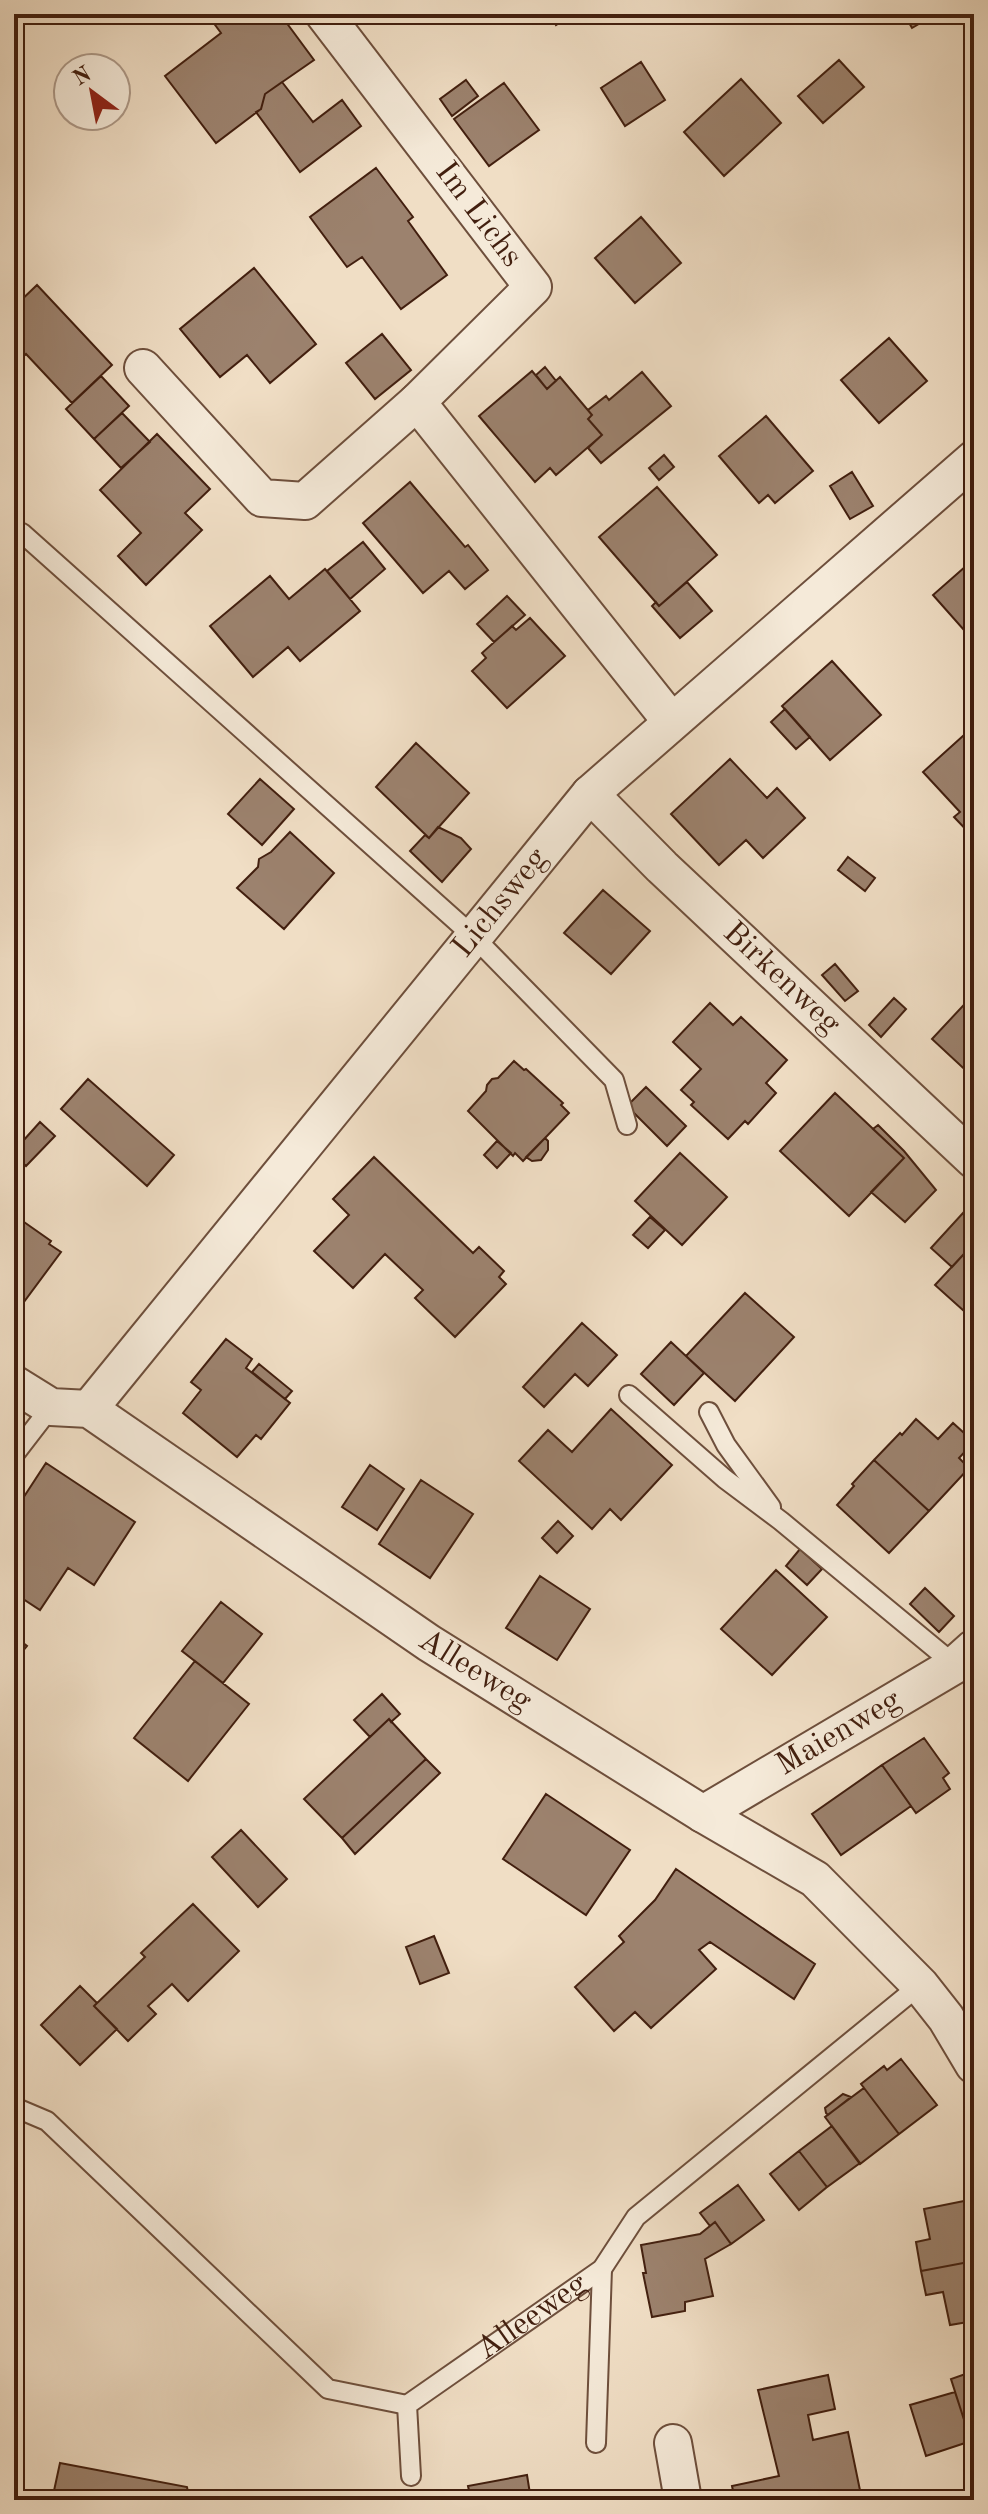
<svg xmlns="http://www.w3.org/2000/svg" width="988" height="2514" font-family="'Old Standard TT',serif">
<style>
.building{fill:#9c826e;stroke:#421f0f;stroke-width:2}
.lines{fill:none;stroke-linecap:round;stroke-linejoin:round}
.service-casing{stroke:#6e4f3c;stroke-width:22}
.minor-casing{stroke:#6e4f3c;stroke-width:40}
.service{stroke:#f5ead9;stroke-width:18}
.minor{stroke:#f5ead9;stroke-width:36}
.labels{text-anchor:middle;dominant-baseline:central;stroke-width:6;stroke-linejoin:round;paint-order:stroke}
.street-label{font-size:32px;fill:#421f0f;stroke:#f5ead9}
</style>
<rect width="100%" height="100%" fill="#f0dec5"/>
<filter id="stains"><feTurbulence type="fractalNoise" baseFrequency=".0025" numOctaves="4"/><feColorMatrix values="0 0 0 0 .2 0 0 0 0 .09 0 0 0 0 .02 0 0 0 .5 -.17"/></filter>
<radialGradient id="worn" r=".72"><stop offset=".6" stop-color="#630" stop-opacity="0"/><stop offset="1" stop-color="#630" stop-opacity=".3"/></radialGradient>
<path class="building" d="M 207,14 L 280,14 L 314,60 L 265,94 L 261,109 L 216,143 L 165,76 L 221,33 Z
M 550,14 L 573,14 L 556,25 Z
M 904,14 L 936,14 L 912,28 Z
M 839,60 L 864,87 L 823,123 L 798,96 Z
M 641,62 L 665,100 L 625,126 L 601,88 Z
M 741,79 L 781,123 L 724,176 L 684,132 Z
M 466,80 L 478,96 L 452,116 L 440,99 Z
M 282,82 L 313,122 L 342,100 L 361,126 L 300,172 L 256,112 L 261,109 L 265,94 Z
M 504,83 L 539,130 L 489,166 L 454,119 Z
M 376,168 L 413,217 L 408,221 L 447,275 L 401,309 L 362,257 L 347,267 L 310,217 Z
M 641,217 L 681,263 L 635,303 L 595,258 Z
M 254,268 L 316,344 L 270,383 L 247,355 L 220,377 L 180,329 Z
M 37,285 L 112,365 L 72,403 L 26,354 L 14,365 L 14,307 Z
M 382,334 L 411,370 L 375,399 L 346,363 Z
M 889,338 L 927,381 L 879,423 L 841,380 Z
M 545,367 L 556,381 L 547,389 L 536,375 Z
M 532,371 L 547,389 L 560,377 L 592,415 L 588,419 L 602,435 L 556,475 L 550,468 L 535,482 L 479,416 Z
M 642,372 L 671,406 L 601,463 L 588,448 L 602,435 L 588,419 L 592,415 L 588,410 L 606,396 L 609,400 Z
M 101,376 L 129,406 L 94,439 L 66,409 Z
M 122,413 L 150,442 L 121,468 L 94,439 Z
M 766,416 L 813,471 L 775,503 L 768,495 L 759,503 L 719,456 Z
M 157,434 L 210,489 L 185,513 L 202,530 L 146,585 L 118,556 L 141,533 L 100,490 Z
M 664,455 L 674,467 L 659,480 L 649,468 Z
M 852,472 L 873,506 L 850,519 L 830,486 Z
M 410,482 L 465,547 L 468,545 L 488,570 L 465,589 L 449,571 L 423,593 L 363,523 Z
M 657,487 L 717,555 L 659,606 L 599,537 Z
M 363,542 L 385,569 L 350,599 L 327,571 Z
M 974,559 L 974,636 L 971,638 L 933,595 Z
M 325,569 L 360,611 L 300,661 L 288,647 L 253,677 L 210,626 L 270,576 L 289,599 Z
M 687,582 L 712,611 L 680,638 L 652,606 L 656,602 L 659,606 Z
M 507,596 L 525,615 L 494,642 L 477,624 Z
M 530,618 L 565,656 L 507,708 L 472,671 L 486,658 L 482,653 L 512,626 L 516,630 Z
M 832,661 L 881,715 L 830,760 L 782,706 Z
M 785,709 L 810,737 L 796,749 L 771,722 Z
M 974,726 L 974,838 L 954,817 L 960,812 L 923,772 Z
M 416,743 L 469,793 L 429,838 L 376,787 Z
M 730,759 L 767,798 L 777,788 L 805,818 L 763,858 L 746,840 L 719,865 L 671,814 Z
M 260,779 L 294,809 L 262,845 L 228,814 Z
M 438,827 L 461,838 L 471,849 L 442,882 L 410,851 L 425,835 L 429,838 Z
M 290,832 L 334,873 L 284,929 L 237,888 L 258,867 L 259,859 L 271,852 Z
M 848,857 L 875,878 L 865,891 L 838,870 Z
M 603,890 L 650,931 L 611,974 L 564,933 Z
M 835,964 L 858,991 L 845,1001 L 822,975 Z
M 974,994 L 974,1078 L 932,1039 Z
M 894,998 L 906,1009 L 881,1037 L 869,1025 Z
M 710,1003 L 733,1025 L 741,1017 L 787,1060 L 766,1083 L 776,1093 L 748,1124 L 745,1121 L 728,1139 L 691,1105 L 694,1102 L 681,1090 L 701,1069 L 673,1042 Z
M 514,1061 L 524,1070 L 526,1069 L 563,1103 L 561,1105 L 569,1113 L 523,1161 L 515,1153 L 513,1156 L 468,1111 L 486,1091 L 487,1085 L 492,1079 L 498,1078 Z
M 88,1079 L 174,1155 L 147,1186 L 61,1109 Z
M 646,1087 L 686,1126 L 667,1146 L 627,1106 Z
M 835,1093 L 904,1158 L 849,1216 L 780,1151 Z
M 40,1122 L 55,1136 L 26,1166 L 14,1155 L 14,1151 Z
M 878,1125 L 904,1151 L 936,1190 L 905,1222 L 871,1192 L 904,1158 L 873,1129 Z
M 545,1138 L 548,1141 L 548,1150 L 541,1160 L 532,1161 L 526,1157 Z
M 497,1141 L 511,1153 L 497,1168 L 484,1155 Z
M 680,1153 L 727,1197 L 682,1245 L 635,1201 Z
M 374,1157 L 473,1253 L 479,1247 L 504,1271 L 499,1277 L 506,1284 L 455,1337 L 415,1298 L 423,1290 L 385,1254 L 353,1288 L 314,1251 L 349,1215 L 333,1199 Z
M 963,1213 L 974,1224 L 974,1243 L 952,1267 L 931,1248 Z
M 14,1215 L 51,1241 L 49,1244 L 61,1252 L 15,1314 Z
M 650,1217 L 665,1230 L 648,1248 L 633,1235 Z
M 974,1243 L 974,1320 L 935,1285 Z
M 745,1293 L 794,1337 L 735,1401 L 686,1356 Z
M 582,1323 L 617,1355 L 588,1386 L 575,1374 L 544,1407 L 523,1387 Z
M 226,1339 L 252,1359 L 246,1368 L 290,1403 L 261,1439 L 256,1435 L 237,1457 L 183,1413 L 201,1390 L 191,1382 Z
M 671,1342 L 704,1373 L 674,1405 L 641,1374 Z
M 259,1364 L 292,1391 L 285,1399 L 252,1372 Z
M 611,1409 L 672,1465 L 621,1520 L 610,1509 L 592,1529 L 519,1461 L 548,1430 L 572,1452 Z
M 916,1419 L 938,1439 L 953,1423 L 974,1442 L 959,1458 L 969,1468 L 929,1511 L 874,1460 L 900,1433 L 902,1435 Z
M 874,1460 L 929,1511 L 889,1553 L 837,1505 L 854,1486 L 852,1484 Z
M 46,1463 L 135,1522 L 94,1585 L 68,1568 L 40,1610 L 14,1593 L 14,1512 Z
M 370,1465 L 404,1489 L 377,1530 L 342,1507 Z
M 421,1480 L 473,1514 L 430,1578 L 379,1544 Z
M 558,1521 L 573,1536 L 557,1553 L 542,1538 Z
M 800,1549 L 822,1569 L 807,1585 L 786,1566 Z
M 776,1570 L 827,1617 L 772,1675 L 721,1629 Z
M 540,1576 L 590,1609 L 557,1660 L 506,1628 Z
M 925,1588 L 954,1616 L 939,1632 L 910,1604 Z
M 221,1602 L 262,1634 L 223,1683 L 182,1651 Z
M 14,1636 L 27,1646 L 14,1662 Z
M 195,1661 L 249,1704 L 188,1781 L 134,1738 Z
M 382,1694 L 400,1714 L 391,1722 L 389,1719 L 370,1737 L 354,1720 Z
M 389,1719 L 426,1759 L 342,1838 L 304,1799 Z
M 924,1738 L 949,1773 L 943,1778 L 950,1789 L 916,1813 L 882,1765 Z
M 426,1759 L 440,1773 L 355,1854 L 342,1838 Z
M 882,1765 L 911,1806 L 841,1855 L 812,1814 Z
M 546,1794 L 630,1850 L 586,1915 L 503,1859 Z
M 241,1830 L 287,1879 L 258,1907 L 212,1857 Z
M 676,1869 L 815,1964 L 794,1999 L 710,1942 L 699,1950 L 716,1969 L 651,2028 L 635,2012 L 614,2031 L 575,1987 L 624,1942 L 619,1936 L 655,1900 Z
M 193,1904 L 239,1951 L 188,2001 L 172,1984 L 148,2006 L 156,2014 L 128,2041 L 94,2006 L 145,1957 L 141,1953 Z
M 434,1936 L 449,1973 L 420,1984 L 406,1947 Z
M 80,1986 L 97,2003 L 94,2006 L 117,2029 L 80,2065 L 41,2025 Z
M 901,2059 L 937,2105 L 899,2134 L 861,2084 L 884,2066 L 887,2070 Z
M 864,2088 L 899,2134 L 860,2164 L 825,2117 Z
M 843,2094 L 851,2097 L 828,2115 L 826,2113 L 825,2108 Z
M 832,2126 L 860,2163 L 827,2187 L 799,2151 Z
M 799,2151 L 827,2187 L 799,2210 L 770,2174 Z
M 738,2185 L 764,2220 L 731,2244 L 715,2222 L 710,2226 L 700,2213 Z
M 974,2199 L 974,2261 L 921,2271 L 916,2242 L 930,2239 L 924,2209 Z
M 715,2222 L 731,2244 L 705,2259 L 713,2296 L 685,2302 L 685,2311 L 652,2317 L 643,2273 L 646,2273 L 641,2245 L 700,2234 Z
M 974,2261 L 974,2321 L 950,2325 L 943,2292 L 926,2295 L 921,2271 Z
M 974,2371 L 974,2451 L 951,2379 Z
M 828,2375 L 835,2409 L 808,2415 L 813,2440 L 848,2432 L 862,2500 L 735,2500 L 732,2486 L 779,2476 L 758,2390 Z
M 955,2392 L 971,2441 L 926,2456 L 910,2405 Z
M 60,2463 L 187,2487 L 189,2498 L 203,2494 L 205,2500 L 52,2500 Z
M 527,2475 L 531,2500 L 471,2500 L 468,2486 Z"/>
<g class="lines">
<g class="service-casing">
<g id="service">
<path d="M 22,533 L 473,936 L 614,1080 L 627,1125"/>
<path d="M 629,1395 L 725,1479 L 781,1521 L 955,1665"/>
<path d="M 709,1412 L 726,1445 L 771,1507"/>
<path d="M 14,1455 L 51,1407"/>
<path d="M 14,2107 L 47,2121 L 328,2389 L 407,2405"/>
<path d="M 596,2443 L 602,2269"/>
<path id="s1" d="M 411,2476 L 407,2405 L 602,2269 L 636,2217 L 920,1985"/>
</g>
</g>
<g class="minor-casing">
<g id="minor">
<path d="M 143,368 L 262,498 L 305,501 L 417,402 L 533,287 L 324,14"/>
<path d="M 417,402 L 671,721"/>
<path id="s2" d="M 590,794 L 662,867 L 974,1160"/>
<path id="s3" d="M 14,1384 L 51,1407 L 89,1409 L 429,1643 L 703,1814 L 815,1879 L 920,1985 L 946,2018 L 974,2065"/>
<path id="s4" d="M 89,1409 L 590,794 L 974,459"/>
<path id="s5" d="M 703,1814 L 955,1665 L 974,1648"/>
<path d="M 673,2443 L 683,2500"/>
</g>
</g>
<use href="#service" class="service"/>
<use href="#minor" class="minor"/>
</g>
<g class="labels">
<g class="street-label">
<text transform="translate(478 215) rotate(53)">Im Lichs</text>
<text stroke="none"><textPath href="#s4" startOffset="652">Lichsweg</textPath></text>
<text stroke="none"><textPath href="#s2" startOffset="266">Birkenweg</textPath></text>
<text stroke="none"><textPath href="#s3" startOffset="548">Alleeweg</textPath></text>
<text stroke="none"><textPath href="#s5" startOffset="158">Maienweg</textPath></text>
<text stroke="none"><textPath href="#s1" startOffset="224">Alleeweg</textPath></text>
</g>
</g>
<rect width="988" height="2514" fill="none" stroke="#f0dec5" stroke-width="48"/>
<rect x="16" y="16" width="956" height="2482" fill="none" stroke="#421f0f" stroke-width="4"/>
<rect x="24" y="24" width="940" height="2466" fill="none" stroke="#421f0f" stroke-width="2"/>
<g transform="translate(92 92) rotate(328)"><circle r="38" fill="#f5ead9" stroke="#ad9988" stroke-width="2"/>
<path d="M0-6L14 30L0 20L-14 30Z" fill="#8f2418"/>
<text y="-12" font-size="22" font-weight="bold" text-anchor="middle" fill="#421f0f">N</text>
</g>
<rect width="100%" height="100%" filter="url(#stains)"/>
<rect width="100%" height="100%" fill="url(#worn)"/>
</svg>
